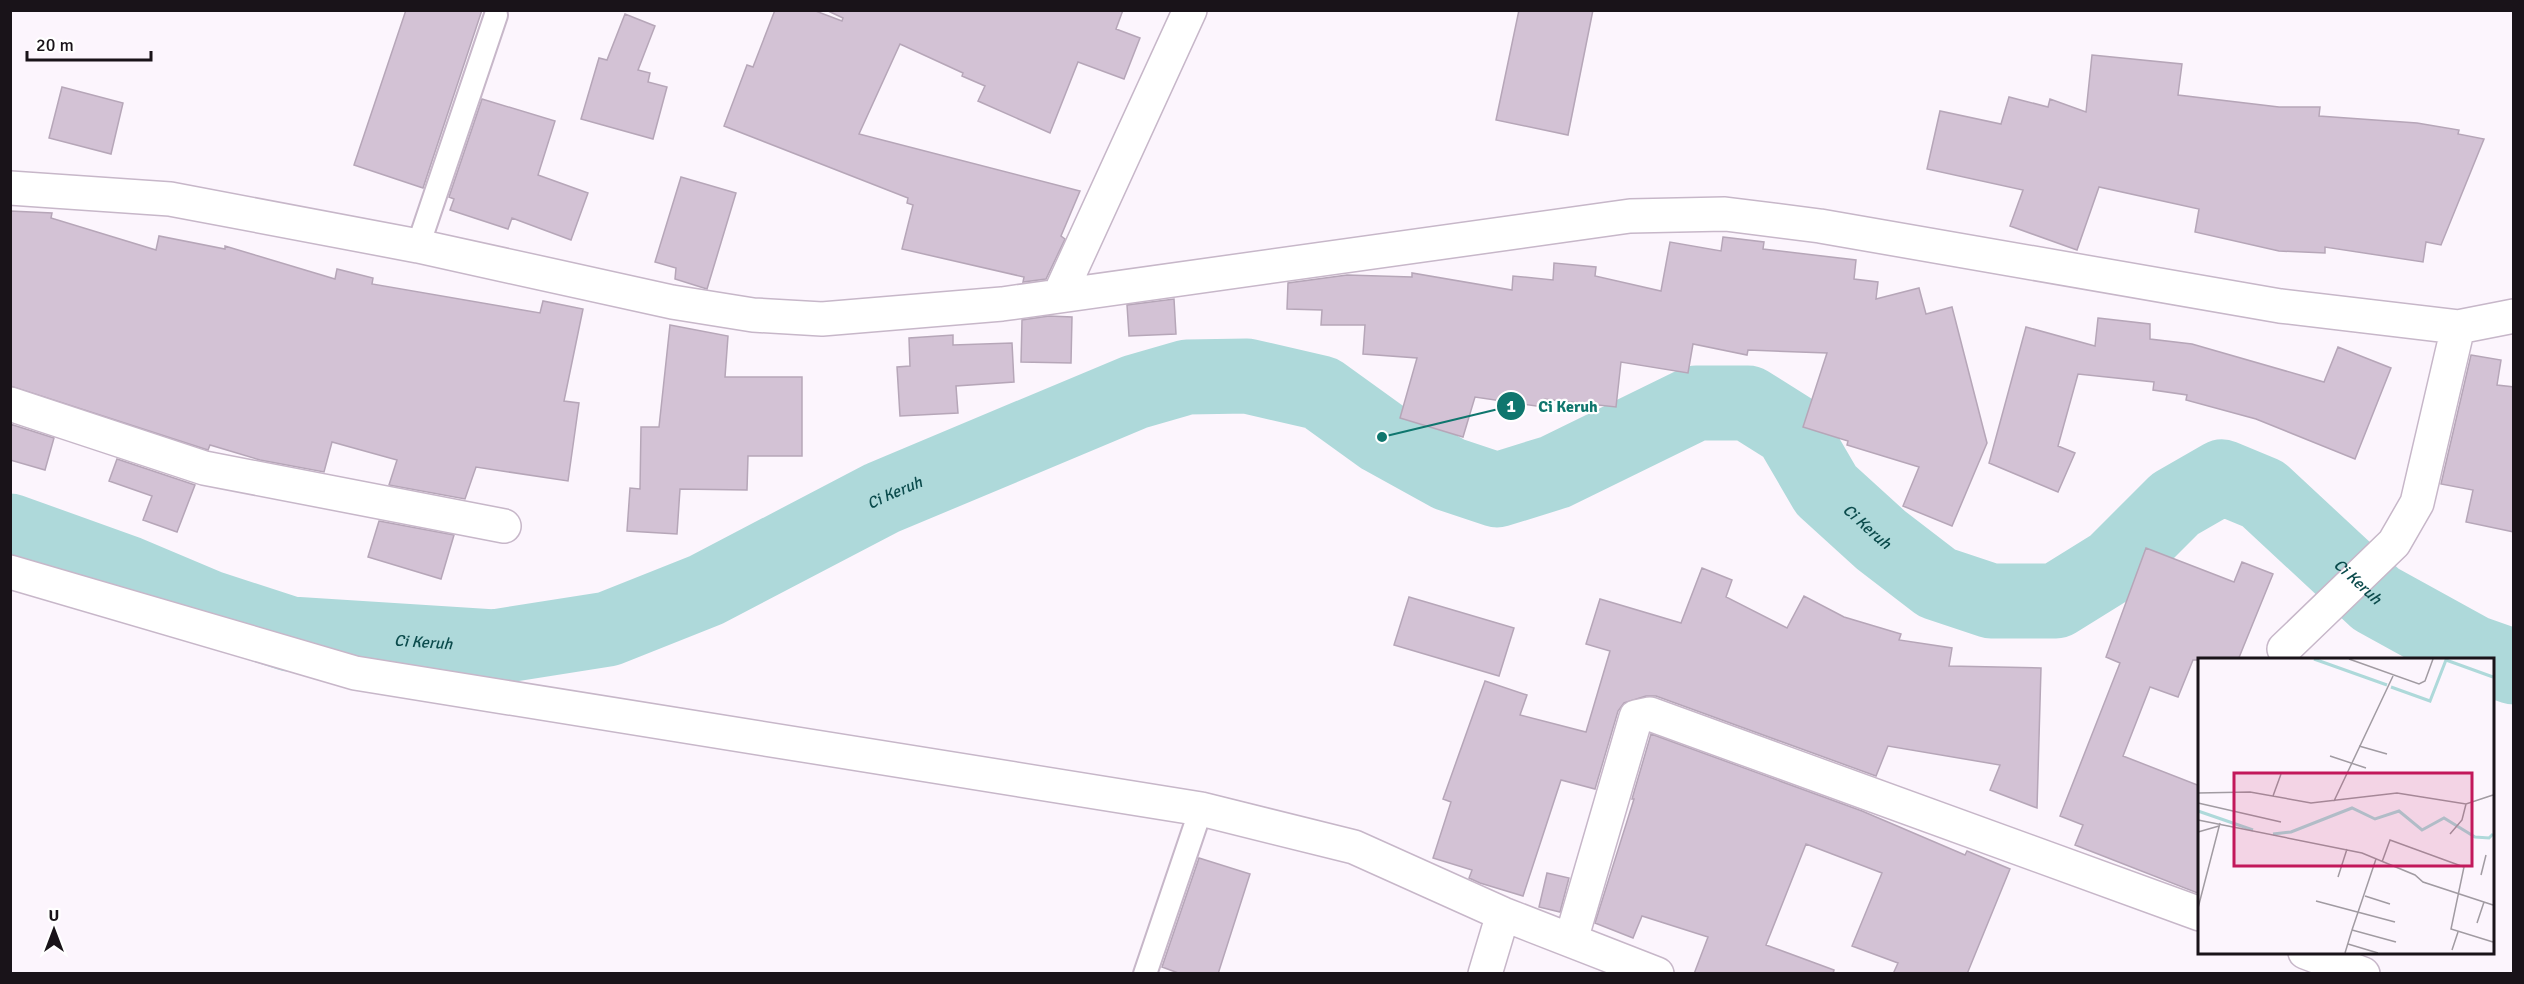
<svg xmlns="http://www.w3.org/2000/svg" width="2524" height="984" font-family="Signika,sans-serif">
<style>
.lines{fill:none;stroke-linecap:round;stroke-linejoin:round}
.river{stroke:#aed9da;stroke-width:75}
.building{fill:#d3c2d5;stroke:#b6a6b8;stroke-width:1.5}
.service-casing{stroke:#c7b7c9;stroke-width:26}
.minor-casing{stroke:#c7b7c9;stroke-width:36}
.service{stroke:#fff;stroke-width:22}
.minor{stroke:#fff;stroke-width:33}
.labels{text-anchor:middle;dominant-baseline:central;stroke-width:4.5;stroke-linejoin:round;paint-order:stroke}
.water-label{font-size:16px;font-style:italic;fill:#0b4b4c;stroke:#fff}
.inset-river{fill:none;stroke:#aed9da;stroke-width:3}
.inset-road{fill:none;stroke:#a19ba2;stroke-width:1.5}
.view{fill:#c2185b;fill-opacity:0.15;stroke:#c2185b;stroke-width:3}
.inset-edge{fill:none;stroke:#191319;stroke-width:3}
.leader{fill:none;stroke:#0f766e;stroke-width:2}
.callout-dot{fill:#0f766e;stroke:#fff;stroke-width:2}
.mark-label{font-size:18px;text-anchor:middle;font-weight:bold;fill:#fff}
.callout-label{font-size:16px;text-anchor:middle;font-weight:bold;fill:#0f766e;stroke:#fff;stroke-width:4.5;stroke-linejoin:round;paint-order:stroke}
</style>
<rect width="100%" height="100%" fill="#fcf5fd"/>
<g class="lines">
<path class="river" id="s1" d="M 10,531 L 127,573 L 210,608 L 290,634 L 494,647 L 608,629 L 706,590 L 882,498 L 1135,392 L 1187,377 L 1247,376 L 1321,393 L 1382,437 L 1449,474 L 1497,490 L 1555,472 L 1696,403 L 1748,403 L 1791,430 L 1826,490 L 1881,540 L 1937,583 L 1991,601 L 2056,601 L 2114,565 L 2175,504 L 2222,477 L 2263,494 L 2376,599 L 2474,653 L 2514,667"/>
</g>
<path class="building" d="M 406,10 L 482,10 L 423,188 L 354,165 Z
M 775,10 L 813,10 L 842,21 L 843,18 L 826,10 L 1123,10 L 1116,29 L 1140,38 L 1124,79 L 1078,62 L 1050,133 L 978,101 L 985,86 L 962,76 L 963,73 L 900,44 L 859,134 L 1080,191 L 1061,236 L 1065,239 L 1046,279 L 1023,282 L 1024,277 L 902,249 L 913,205 L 907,203 L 908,198 L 724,126 L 747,65 L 753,67 Z
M 1519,10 L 1593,10 L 1568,135 L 1496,120 Z
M 625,14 L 655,26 L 638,70 L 650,73 L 648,82 L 667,87 L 653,139 L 581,119 L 599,58 L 607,60 Z
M 2092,55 L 2182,64 L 2178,95 L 2279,107 L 2320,107 L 2319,116 L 2417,123 L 2459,130 L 2458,134 L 2484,139 L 2441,245 L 2426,242 L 2423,262 L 2325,247 L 2325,253 L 2279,251 L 2195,232 L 2199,209 L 2099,187 L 2077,250 L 2010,226 L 2023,190 L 1927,169 L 1940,111 L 2001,124 L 2009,97 L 2048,107 L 2050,99 L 2086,112 Z
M 62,87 L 123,103 L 111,154 L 49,138 Z
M 482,99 L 555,121 L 538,175 L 588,193 L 571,240 L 512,218 L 508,229 L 450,210 L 454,199 L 449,197 Z
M 681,177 L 736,193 L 707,289 L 675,279 L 676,268 L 655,262 Z
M 10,211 L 52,213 L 51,218 L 156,250 L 159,236 L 225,249 L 225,246 L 335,279 L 337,269 L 373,278 L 372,284 L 540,313 L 543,301 L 583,309 L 564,401 L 579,403 L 568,481 L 476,467 L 465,499 L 389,485 L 397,460 L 332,442 L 324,472 L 260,460 L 210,445 L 208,450 L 10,386 Z
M 1723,237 L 1764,242 L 1763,249 L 1856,260 L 1854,279 L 1878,282 L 1876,299 L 1919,288 L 1926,314 L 1952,307 L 1987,443 L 1952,526 L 1903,506 L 1919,467 L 1847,445 L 1848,441 L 1803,427 L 1827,353 L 1748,350 L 1747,355 L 1693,344 L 1688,373 L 1621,362 L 1616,407 L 1544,399 L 1543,407 L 1475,397 L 1463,437 L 1400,418 L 1417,358 L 1363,354 L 1365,325 L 1321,325 L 1322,310 L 1287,309 L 1288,283 L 1347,275 L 1412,277 L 1412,273 L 1512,290 L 1513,276 L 1553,280 L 1554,263 L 1596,267 L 1595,276 L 1661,291 L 1670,242 L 1721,251 Z
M 1174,299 L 1176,334 L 1129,336 L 1127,305 Z
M 1049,316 L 1072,317 L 1071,363 L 1021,362 L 1022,320 Z
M 2098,318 L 2150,324 L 2150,339 L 2192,344 L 2324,382 L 2338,347 L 2391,368 L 2355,459 L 2256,419 L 2186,400 L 2187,395 L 2153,390 L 2154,382 L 2078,374 L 2058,446 L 2075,453 L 2058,492 L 1989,463 L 2026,327 L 2095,346 Z
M 670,325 L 728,336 L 725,377 L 802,377 L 802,456 L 748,456 L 747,490 L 680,489 L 677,534 L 627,531 L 630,488 L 640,489 L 641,427 L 659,427 Z
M 953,335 L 953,345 L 1012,343 L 1014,382 L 956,386 L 958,413 L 900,416 L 897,367 L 910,366 L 909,338 Z
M 2471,355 L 2501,360 L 2497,385 L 2514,387 L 2514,532 L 2466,522 L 2473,490 L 2441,484 Z
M 10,424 L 54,438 L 45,470 L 10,460 Z
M 117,459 L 195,485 L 177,532 L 143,520 L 152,496 L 109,481 Z
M 379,521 L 454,535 L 441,579 L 368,557 Z
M 2146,548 L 2234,582 L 2242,562 L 2273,574 L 2238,660 L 2193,660 L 2178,697 L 2150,687 L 2123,756 L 2200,786 L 2200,894 L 2075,845 L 2083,825 L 2060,816 L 2120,663 L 2106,657 Z
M 1702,568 L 1732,580 L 1726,597 L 1787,628 L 1804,596 L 1844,617 L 1901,634 L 1899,640 L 1952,648 L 1949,666 L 2041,668 L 2037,808 L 1990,790 L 2000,765 L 1888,746 L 1876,776 L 1656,696 L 1646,696 L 1624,703 L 1618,711 L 1595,789 L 1561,780 L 1523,896 L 1480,883 L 1469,878 L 1472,870 L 1433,858 L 1451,802 L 1443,799 L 1485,681 L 1527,695 L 1520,715 L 1586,732 L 1610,651 L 1586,644 L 1600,599 L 1681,623 Z
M 1409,597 L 1514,628 L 1499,676 L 1394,645 Z
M 1651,734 L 1862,811 L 1965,855 L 1967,851 L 2010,869 L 1967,974 L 1893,974 L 1898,963 L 1852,946 L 1882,873 L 1806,844 L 1766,945 L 1834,970 L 1833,974 L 1694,974 L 1708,937 L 1642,916 L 1633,938 L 1595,923 L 1634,799 L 1632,799 Z
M 1199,858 L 1250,874 L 1218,974 L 1181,974 L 1162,967 Z
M 1547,873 L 1569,878 L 1560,912 L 1539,907 Z"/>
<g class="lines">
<g class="service-casing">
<path id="service" d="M 418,246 L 496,15
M 1145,974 L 1201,809"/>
</g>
<g class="minor-casing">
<path id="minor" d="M 10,188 L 170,199 L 418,246 L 672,302 L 753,315 L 822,319 L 1002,304 L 1630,216 L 1725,214 L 1820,226 L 2280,306 L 2458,327 L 2514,316
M 1059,296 L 1190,10
M 10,404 L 204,468 L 504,526
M 10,572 L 355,673 L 1201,809 L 1354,847 L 1503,914 L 1657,974
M 2284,649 L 2394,543 L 2417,503 L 2458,327
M 1571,940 L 1636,717 L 1650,714 L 2200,914
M 2305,952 L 2363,974
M 1485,974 L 1503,914"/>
</g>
<use href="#service" class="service"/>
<use href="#minor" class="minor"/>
</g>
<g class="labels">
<g class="water-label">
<text stroke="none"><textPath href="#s1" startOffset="936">Ci Keruh</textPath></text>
<text stroke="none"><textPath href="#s1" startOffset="2034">Ci Keruh</textPath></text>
<text stroke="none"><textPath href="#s1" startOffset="2628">Ci Keruh</textPath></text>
<text stroke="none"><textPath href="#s1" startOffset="432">Ci Keruh</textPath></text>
</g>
</g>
<g transform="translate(2198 658)">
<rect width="296" height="296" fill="#fcf5fd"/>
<path class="inset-river" d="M 116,1 L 189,27M 193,29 L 232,43 L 248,2 L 295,19M 0,153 L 55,172M 75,176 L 93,174 L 154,150 L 177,161 L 201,153 L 224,172 L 246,160 L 277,179 L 291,180 L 295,176"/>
<path class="inset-road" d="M 151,1 L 221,26 L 227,23 L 235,1M 161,88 L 189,96M 132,98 L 168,110M 0,135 L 52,134 L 113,145 L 199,135 L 268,146 L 295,137M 75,138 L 83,116M 136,143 L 195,18M 0,145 L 83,164M 0,162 L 164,195 L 217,217 L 225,224 L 295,247M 0,174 L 21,168M 252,176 L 264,162 L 268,146M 178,201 L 154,272 L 198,284M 184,204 L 192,182 L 266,209 L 253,271 L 295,284M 283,217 L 288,197M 140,219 L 149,191M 167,238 L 192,246M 118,243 L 197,264M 0,250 L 22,165M 279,265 L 286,244M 150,286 L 180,295M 254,292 L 260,274M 147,295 L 154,272"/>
<path class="view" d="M 36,115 L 274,115 L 274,208 L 36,208 Z"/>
<rect width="296" height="296" class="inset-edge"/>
</g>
<path class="leader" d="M1382 437L1511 406"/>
<g class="callout-dot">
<circle cx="1382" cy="437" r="6"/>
<circle cx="1511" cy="406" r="15"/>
</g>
<g class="mark-label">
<text x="1511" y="412">1</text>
</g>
<g class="callout-label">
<text x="1568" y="412">Ci Keruh</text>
</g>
<rect width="2524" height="984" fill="none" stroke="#191319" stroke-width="24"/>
<g transform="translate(54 930)" stroke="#ffffff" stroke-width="4.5" paint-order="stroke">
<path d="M0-4.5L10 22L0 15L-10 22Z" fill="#191319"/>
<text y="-9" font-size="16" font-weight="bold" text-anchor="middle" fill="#191319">U</text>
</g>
<path d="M27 51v9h124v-9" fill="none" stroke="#191319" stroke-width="3"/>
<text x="36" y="51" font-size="18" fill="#191319" stroke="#ffffff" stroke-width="4.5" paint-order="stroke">20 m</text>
</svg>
